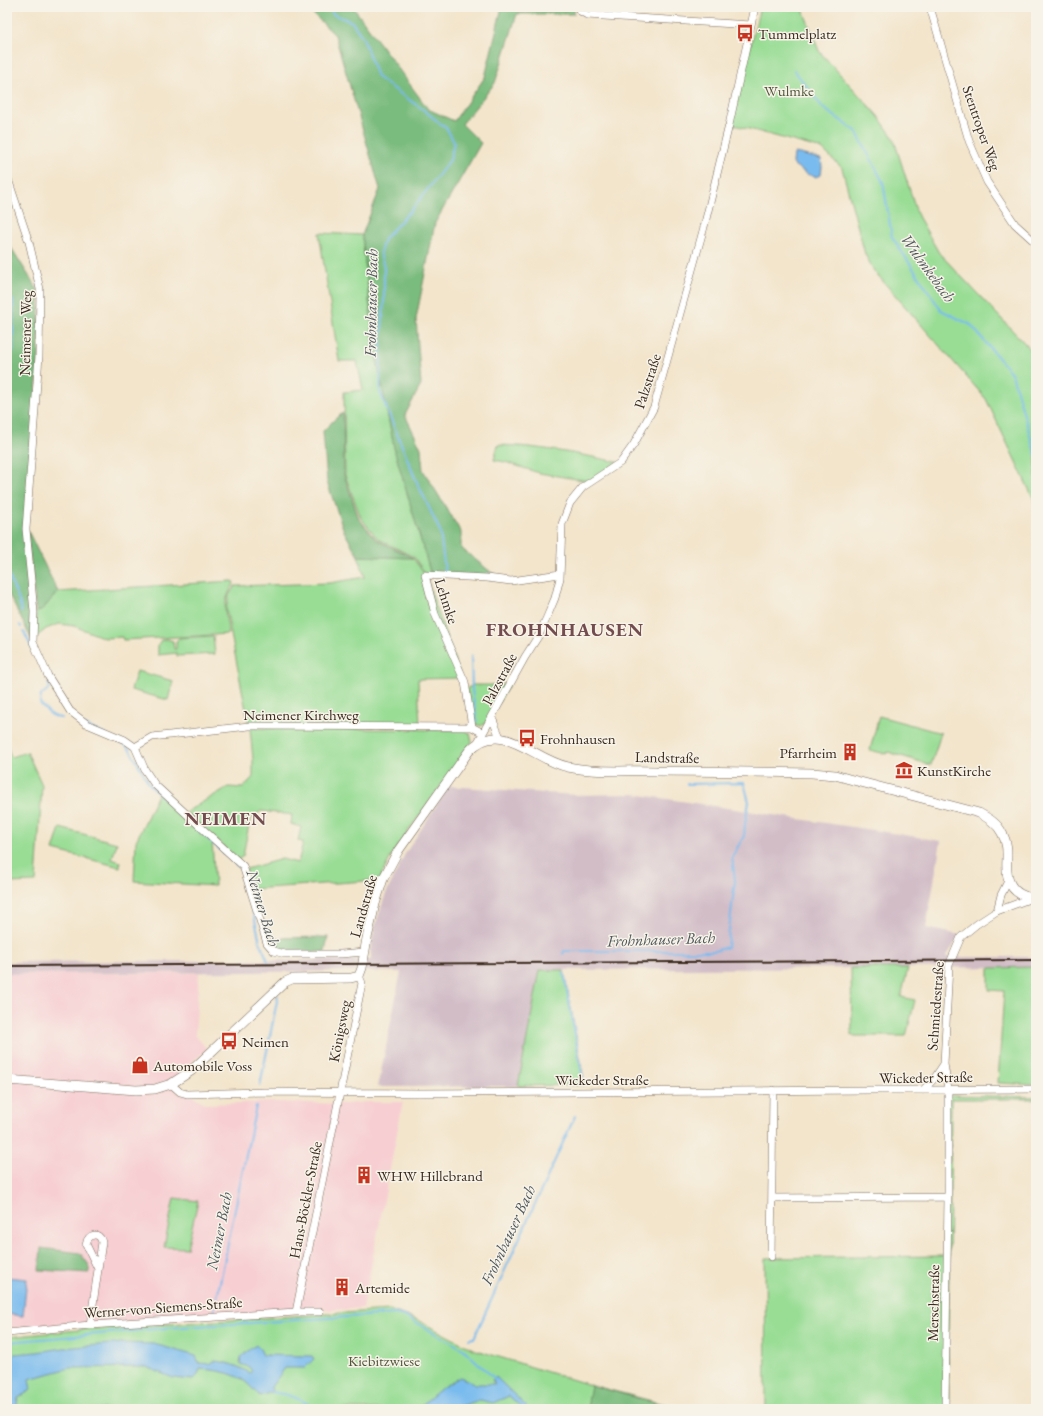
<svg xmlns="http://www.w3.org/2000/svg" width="1043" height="1416" font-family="'EB Garamond',serif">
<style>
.built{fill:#f7cfd3}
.industrial{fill:#d2bdc7}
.green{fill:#99dd95;stroke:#6a845a}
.forest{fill:#7abc7e;stroke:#5a734e}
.water{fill:#79bbee;stroke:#5a7286}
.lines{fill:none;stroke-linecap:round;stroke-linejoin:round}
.stream{stroke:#79bbee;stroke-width:2}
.minor-casing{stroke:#7b6b5b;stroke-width:8}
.major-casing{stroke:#7b6b5b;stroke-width:10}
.minor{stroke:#fff;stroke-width:7}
.major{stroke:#fff;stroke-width:9}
.rail{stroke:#3b2a1e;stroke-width:2}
.labels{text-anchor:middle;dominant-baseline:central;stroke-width:3;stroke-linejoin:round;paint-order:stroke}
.poi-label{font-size:15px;fill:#3b2a1e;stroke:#f7f3e8;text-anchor:start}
.park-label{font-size:15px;fill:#52573c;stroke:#f7f3e8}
.street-label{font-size:15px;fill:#3b2a1e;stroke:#f7f3e8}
.water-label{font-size:16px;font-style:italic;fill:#4e565c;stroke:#f7f3e8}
.district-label{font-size:19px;font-weight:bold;letter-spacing:1px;fill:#734c4f;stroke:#f7f3e8}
</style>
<rect width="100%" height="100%" fill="#f7f3e8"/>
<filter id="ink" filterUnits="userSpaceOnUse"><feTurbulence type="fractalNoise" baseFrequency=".025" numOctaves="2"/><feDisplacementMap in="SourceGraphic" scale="8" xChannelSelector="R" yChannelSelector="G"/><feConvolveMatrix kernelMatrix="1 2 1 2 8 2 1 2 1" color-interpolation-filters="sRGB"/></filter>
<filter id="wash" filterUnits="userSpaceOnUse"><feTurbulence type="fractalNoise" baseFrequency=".012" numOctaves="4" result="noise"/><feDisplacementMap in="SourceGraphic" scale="16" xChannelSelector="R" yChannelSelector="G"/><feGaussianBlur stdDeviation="0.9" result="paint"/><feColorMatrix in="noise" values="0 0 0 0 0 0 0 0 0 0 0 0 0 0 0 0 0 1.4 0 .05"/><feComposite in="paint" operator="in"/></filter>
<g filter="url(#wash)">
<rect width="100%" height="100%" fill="#f3e5cc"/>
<path class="built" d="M 199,973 L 195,1035 L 207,1049 L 171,1080 L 174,1084 L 206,1104 L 273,1102 L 346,1104 L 367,1102 L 403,1102 L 363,1308 L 7,1329 L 7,974 Z"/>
<path class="industrial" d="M 449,786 L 574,795 L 634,794 L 892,833 L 941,841 L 926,928 L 960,935 L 946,957 L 1036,957 L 1036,967 L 540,970 L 518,1086 L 378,1087 L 401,972 L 353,971 L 7,974 L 7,962 L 372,960 L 370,950 L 376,923 L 385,896 L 405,854 Z"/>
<path class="green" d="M 760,7 L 802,7 L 819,51 L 878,116 L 893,137 L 918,216 L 939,253 L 1031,350 L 1036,360 L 1036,504 L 986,399 L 874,271 L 865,254 L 842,168 L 822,149 L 731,124 Z
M 319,233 L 362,235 L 374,346 L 395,452 L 431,575 L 426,575 L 414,557 L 378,539 L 361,518 L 345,475 L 344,392 L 363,390 L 357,361 L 339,361 Z
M 498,445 C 539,446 578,454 618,462 L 589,481 L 539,473 L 505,462 L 494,460 Z
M 358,556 L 413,558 L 425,575 L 461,678 L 418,679 L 420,727 L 249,725 L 226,609 L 229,595 L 235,586 L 330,583 L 365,577 Z
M 233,581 L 234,584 C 221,604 225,611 229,634 L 123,640 L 122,637 L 105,638 L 74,626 L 59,624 L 46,629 L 35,638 L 36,612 L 41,611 L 58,592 Z
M 213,636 L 215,654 L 177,656 L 177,653 L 158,655 L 158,645 L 161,640 L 167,639 L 173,641 L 174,649 L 176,649 L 176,641 L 179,638 Z
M 137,671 L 173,681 L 168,700 L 131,690 Z
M 473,685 L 509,685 L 486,723 L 481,726 L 475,724 L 466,689 Z
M 879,716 L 941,733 L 931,765 L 888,752 L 886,754 L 870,750 Z
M 250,728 L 464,730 L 470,733 L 472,742 L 394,851 L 379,880 L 252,889 L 246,869 L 282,859 L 298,863 L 303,842 L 298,841 L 301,827 L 291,824 L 292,815 L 261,811 L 250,819 L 243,856 L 238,860 L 186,812 L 228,787 L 243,788 L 253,777 L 253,760 Z
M 7,746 L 11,757 L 27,752 L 42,785 L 36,882 L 7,883 L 7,809 L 8,796 L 7,796 Z
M 159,792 L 212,841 L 215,886 L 134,881 L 136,841 Z
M 60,828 L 117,843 L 112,859 L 120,862 L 120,867 L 53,850 Z
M 1036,967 L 1036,1085 L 998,1083 L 1004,991 L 989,990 L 989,968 Z
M 851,968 L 908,968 L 901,997 L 915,1000 L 906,1036 L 852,1036 Z
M 540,970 L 564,970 L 585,1085 L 518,1086 Z
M 945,1095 L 1036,1097 L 1036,1099 L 951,1099 L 948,1357 L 949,1409 L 766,1409 L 765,1258 L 945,1256 Z
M 174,1198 L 198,1201 L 187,1248 L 164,1247 Z
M 390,1310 L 417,1320 L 473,1349 L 587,1384 L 683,1409 L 7,1409 L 7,1337 L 88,1329 Z"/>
<path class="forest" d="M 306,7 L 353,7 L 428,109 L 454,121 L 485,77 L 502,7 L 575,7 L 574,14 L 517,14 L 495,83 L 462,124 L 481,143 L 435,223 L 416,319 L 421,385 L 405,415 L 421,448 L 423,470 L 461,532 L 461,548 L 497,577 L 431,575 L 395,452 L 374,346 L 362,235 L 380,189 L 335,35 Z
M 7,241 L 39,292 L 39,356 L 25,529 L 33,612 L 32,640 L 7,591 L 7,346 L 14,314 L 7,302 Z
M 343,413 L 344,475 L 359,519 L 377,540 L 413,558 L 358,556 L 344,531 L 327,482 L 323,431 L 335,419 Z
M 27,529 L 58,592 L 41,611 L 36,612 Z
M 328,937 L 325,952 L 280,951 L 271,946 L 269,938 Z
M 41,1248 L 80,1253 L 89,1265 L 89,1273 L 39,1270 Z
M 591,1385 L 676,1409 L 587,1409 Z"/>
<path class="water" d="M 795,153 L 821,159 L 822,167 L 821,175 L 815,177 L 807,174 L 794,165 L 793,163 L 794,154 Z
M 7,1277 L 27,1279 L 23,1316 L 7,1314 Z
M 122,1343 L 154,1344 L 196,1356 L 199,1363 L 210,1364 L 214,1361 C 227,1362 238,1366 250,1373 L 252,1371 L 249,1367 L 240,1364 L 241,1357 L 250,1349 L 256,1345 L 260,1349 L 263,1355 L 312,1356 L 314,1359 L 305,1368 L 285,1368 L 271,1387 L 272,1392 L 260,1396 C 254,1391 249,1384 243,1380 C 230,1372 215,1370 200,1369 L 198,1375 L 193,1380 L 173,1378 L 146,1367 L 70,1368 L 29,1379 L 31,1390 L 18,1398 L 17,1404 L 19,1409 L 7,1409 L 7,1362 L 14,1354 L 37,1352 L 64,1348 Z
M 460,1377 L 476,1384 L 495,1384 L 492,1380 L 496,1377 L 529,1409 L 523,1409 L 509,1396 L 493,1403 L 480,1400 L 451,1409 L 417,1409 L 443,1387 Z"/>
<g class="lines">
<path class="stream" d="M 329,7 L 333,14 L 352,22 L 363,38 L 377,77 L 425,111 L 447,129 L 454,142 L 450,160 L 414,207 L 384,239 L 380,253 L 384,267 L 384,302 L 381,343 L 380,392 L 415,478 L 440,531 L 445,572
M 794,70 L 823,108 L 856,131 L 883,182 L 892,237 L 941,310 L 971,325 L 1012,374 L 1036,456
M 7,296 L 13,300 L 13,350 L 7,368
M 7,374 L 10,376 L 7,381
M 7,572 C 10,576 10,579 12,584 C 16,594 21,601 21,612
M 20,625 L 21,627
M 24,632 L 35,654
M 471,655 L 472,690 L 477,721
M 48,683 L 50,688 L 41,695 L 40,703 C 46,710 52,718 62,718
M 84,725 L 124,744 L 130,750 L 150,785 L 241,869
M 250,898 L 260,942 L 268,961
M 563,954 L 564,951 L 715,951 L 727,947 L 735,881 L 732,857 L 744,836 L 745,824 L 749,802 L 744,783 L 687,784
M 564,973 L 584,1085
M 260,1086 L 278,996
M 214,1312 L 256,1106
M 469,1339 L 474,1338 L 575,1116
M 7,1342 L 167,1328 L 396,1314 L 404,1316 L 463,1349 L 494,1378
M 272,1392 C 291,1395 300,1398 315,1409"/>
</g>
</g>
<g filter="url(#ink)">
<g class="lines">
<g class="minor-casing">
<path id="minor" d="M 577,7 L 580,11 L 587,15 L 751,25
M 930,7 L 969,141 L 987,182 L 1015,224 L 1036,243
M 7,176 L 29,242 L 40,289 L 39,356 L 26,529 L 34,612 L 33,642 L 48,676 L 70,711 L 87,724 L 125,740 L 135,747 L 145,770 L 155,785 L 243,866 L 267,943 L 274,951 L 285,954 L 341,954 L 365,952
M 493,717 L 494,723 L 500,737
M 472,727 L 465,682 L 435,614 L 425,575 L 487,578 L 511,581 L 560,574
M 478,742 L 525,657 L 539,635 L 547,617 L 555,598 L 560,578 L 562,524 L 570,503 L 583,487 L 621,462 L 634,444 L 654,407 L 704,227 L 729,125 L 755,7
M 135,747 L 152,737 L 249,726 L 472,727 L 483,733
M 997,911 L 1001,895 L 1008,881
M 171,1084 L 180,1092 L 187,1094 L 264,1092 L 419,1093 L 1036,1089
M 923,1090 L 934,1079 L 944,1064
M 772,1198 L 948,1197
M 771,1257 L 773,1090
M 296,1312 L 362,983 L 359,976
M 90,1325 L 102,1242 C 99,1231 88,1234 86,1244 L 98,1269
M 7,1333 L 90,1325 L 296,1312 L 320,1312
M 945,1409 L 948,1197 L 948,1089 L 944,1064 L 949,965 L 961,937 L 977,924 L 997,911 L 1032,898"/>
</g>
<g class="major-casing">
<path id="major" d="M 7,1080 L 136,1090 L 155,1089 L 171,1084 L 191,1071 L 285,982 L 292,979 L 351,978 L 359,976 L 362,968 L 367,938 L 375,904 L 383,879 L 398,851 L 469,751 C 501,717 533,760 568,767 C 597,773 627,770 656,771 C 708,771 760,772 812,773 L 835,775 L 849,779 L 979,813 C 988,818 997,823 1002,833 C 1012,850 1003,866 1009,881 C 1013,892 1025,899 1036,897"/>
</g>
<use href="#minor" class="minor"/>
<use href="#major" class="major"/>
<path class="rail" d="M 7,966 L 1036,960"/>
</g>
</g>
<defs>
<g id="bus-bare" transform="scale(1.38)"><path d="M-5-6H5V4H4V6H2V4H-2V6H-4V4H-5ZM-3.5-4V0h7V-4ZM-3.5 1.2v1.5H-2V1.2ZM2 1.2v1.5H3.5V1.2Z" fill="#c8321e" stroke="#f7f3e8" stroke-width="2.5" paint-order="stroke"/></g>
<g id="building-bare" transform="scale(1.38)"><path d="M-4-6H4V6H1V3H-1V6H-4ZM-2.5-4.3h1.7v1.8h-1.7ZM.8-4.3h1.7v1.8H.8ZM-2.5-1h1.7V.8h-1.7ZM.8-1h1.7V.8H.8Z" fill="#c8321e" stroke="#f7f3e8" stroke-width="2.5" paint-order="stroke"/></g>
<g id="museum-bare" transform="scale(1.38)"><path d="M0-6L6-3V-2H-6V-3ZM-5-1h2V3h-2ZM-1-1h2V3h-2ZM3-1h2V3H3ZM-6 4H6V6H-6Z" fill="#c8321e" stroke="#f7f3e8" stroke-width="2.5" paint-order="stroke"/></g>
<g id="shop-bare" transform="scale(1.38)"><path d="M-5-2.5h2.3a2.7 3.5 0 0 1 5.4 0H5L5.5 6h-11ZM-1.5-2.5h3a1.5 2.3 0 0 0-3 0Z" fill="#c8321e" stroke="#f7f3e8" stroke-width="2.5" paint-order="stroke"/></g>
</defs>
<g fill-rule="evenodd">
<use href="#bus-bare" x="745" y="33"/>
<use href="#bus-bare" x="527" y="738"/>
<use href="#building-bare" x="850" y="752"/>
<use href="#museum-bare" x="904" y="770"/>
<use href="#bus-bare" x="229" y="1041"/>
<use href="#shop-bare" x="140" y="1065"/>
<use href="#building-bare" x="364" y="1175"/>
<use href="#building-bare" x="342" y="1287"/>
</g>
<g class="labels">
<g class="poi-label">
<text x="758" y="33">Tummelplatz</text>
<text x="540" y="738">Frohnhausen</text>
<text x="837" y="752" text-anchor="end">Pfarrheim</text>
<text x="917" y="770">KunstKirche</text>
<text x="242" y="1041">Neimen</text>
<text x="153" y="1065">Automobile Voss</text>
<text x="377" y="1175">WHW Hillebrand</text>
<text x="355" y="1287">Artemide</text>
</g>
<g class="park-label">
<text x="789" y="90">Wulmke</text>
<text x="384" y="1360">Kiebitzwiese</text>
</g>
<g class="street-label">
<text transform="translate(982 128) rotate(71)">Stentroper Weg</text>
<text transform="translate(25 333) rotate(-89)">Neimener Weg</text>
<text transform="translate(647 381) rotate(-72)">Palzstraße</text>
<text transform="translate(447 601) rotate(72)">Lehmke</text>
<text transform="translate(499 679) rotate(-62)">Palzstraße</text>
<text x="301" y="714">Neimener Kirchweg</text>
<text transform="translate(667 757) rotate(1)">Landstraße</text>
<text transform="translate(363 906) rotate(-74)">Landstraße</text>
<text transform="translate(935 1006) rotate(-86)">Schmiedestraße</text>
<text transform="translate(339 1031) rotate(-79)">Königsweg</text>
<text transform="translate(926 1077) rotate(-1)">Wickeder Straße</text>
<text x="602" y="1079">Wickeder Straße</text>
<text transform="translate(305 1200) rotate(-79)">Hans-Böckler-Straße</text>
<text transform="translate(933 1303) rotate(-89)">Merschstraße</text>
<text transform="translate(163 1307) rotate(-4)">Werner-von-Siemens-Straße</text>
</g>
<g class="water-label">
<text transform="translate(928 268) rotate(54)">Wulmkebach</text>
<text transform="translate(371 303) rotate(-89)">Frohnhauser Bach</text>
<text transform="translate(263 908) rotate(73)">Neimer Bach</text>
<text transform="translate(661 939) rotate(-2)">Frohnhauser Bach</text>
<text transform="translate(219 1231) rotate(-79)">Neimer Bach</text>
<text transform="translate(508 1235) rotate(-65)">Frohnhauser Bach</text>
</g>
<g class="district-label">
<text x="565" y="629">FROHNHAUSEN</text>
<text x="226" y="818">NEIMEN</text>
</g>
</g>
<rect width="1043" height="1416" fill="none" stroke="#f7f3e8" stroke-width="24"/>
</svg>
